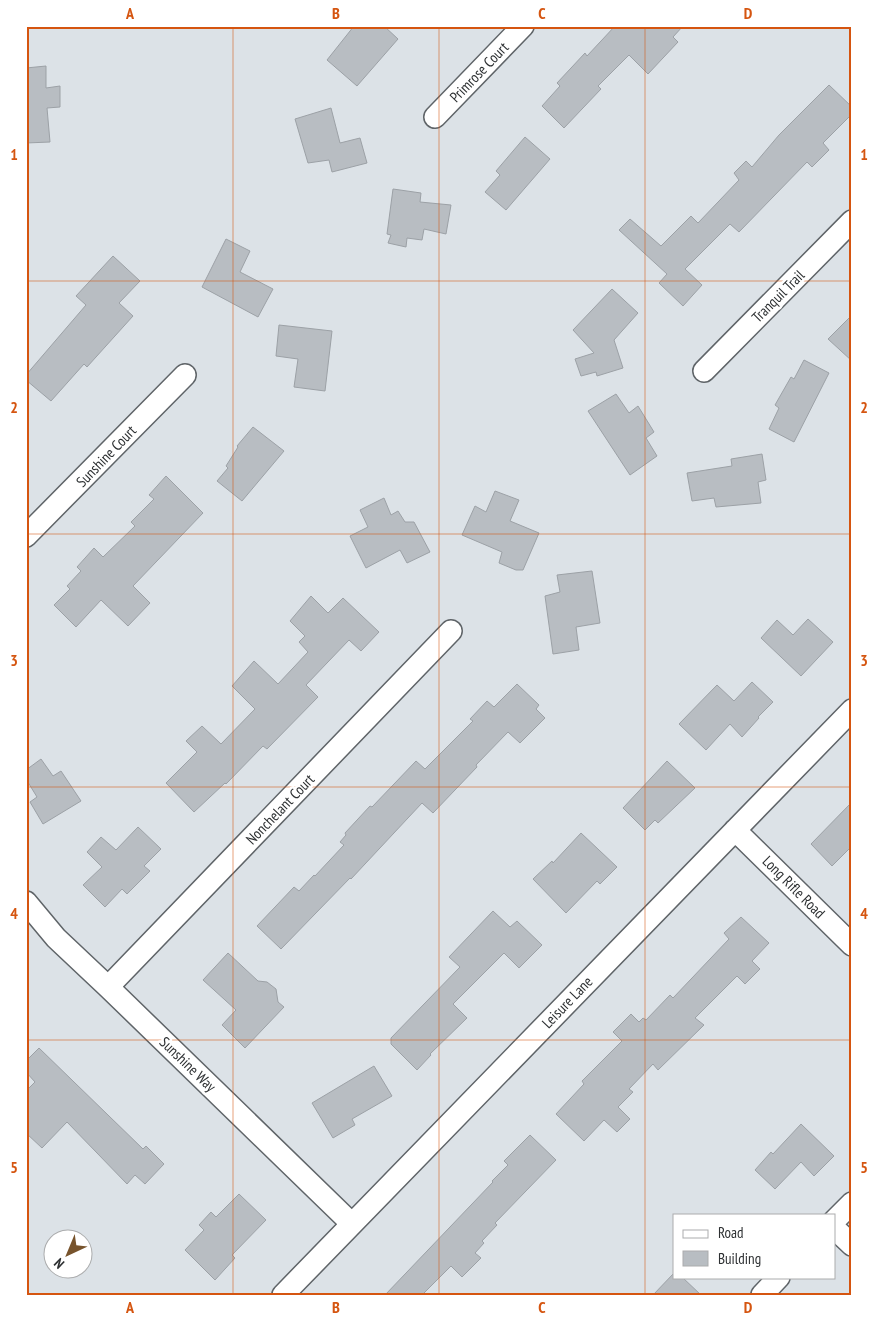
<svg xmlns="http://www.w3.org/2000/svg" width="878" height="1321" font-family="'PT Sans Narrow',sans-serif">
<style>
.building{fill:#b8bdc2;stroke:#9ca1a6}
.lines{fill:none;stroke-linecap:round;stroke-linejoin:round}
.minor-casing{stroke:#5f6468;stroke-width:24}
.minor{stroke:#fff;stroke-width:21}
.grid{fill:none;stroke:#d55510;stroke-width:1;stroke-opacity:0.55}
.labels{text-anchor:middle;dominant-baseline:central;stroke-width:5;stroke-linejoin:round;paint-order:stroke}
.street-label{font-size:15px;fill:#2d3032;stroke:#fff}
.neatline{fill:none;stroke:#d55510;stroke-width:2}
.grid-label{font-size:16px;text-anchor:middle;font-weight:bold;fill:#d55510}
</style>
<rect width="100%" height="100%" fill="#dce2e7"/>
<path class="building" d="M 354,26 L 384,26 L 398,39 L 357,86 L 327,60 Z
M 615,26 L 683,26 L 673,37 L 678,42 L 648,74 L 629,55 L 598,86 L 601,89 L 564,128 L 542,106 L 560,86 L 557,83 L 585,53 L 587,56 Z
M 46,66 L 46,88 L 60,86 L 60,107 L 47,108 L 50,142 L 26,143 L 26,68 Z
M 829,85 L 852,107 L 852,114 L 823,143 L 829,150 L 812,167 L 807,162 L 739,232 L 730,224 L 685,269 L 702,285 L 683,306 L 659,283 L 667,274 L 619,230 L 630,219 L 661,246 L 691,216 L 698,223 L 739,180 L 734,173 L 746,161 L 752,167 L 779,135 Z
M 331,108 L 340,143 L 360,138 L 367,163 L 332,172 L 329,160 L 308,163 L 295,119 Z
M 525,137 L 550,159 L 506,210 L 485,192 L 500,175 L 496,171 Z
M 393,189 L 421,193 L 420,202 L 451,205 L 446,234 L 424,229 L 422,240 L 407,238 L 406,247 L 388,243 L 391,235 L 387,234 Z
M 226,239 L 250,251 L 240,272 L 273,289 L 258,317 L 202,287 Z
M 113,256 L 140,281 L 119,303 L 133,316 L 87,367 L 84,364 L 51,401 L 26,380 L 26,375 L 86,305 L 76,296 Z
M 612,289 L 638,313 L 614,340 L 623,368 L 597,376 L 596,372 L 581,376 L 575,359 L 594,353 L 573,330 Z
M 852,315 L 852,361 L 828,339 Z
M 279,325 L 332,331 L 325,391 L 294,387 L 298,359 L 276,356 Z
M 804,360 L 829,373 L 794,442 L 769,429 L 779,408 L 775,405 L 791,377 L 794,379 Z
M 616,394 L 629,413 L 638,406 L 654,432 L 646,438 L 657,456 L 630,475 L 588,411 Z
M 253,427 L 284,451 L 242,501 L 217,481 L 228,468 L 226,466 L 238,447 L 237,446 Z
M 762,454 L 766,480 L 758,482 L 761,503 L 716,507 L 714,498 L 692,501 L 687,473 L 732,466 L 731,459 Z
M 166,476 L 203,513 L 133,586 L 150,603 L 128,626 L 101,600 L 76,627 L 54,605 L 70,589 L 67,586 L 81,571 L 77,567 L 94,548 L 103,557 L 135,526 L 131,522 L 154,499 L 149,495 Z
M 495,491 L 519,500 L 510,521 L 539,533 L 523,570 L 516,570 L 499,563 L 502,552 L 462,535 L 475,506 L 486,512 Z
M 384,498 L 391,515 L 398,511 L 405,522 L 414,522 L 430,552 L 407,563 L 400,550 L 366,568 L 350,536 L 368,527 L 360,510 Z
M 592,571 L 600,623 L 576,627 L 579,650 L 553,654 L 545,596 L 560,592 L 557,575 Z
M 311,596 L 328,613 L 343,598 L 379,632 L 361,651 L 349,640 L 306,685 L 318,697 L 267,749 L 263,746 L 226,784 L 225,783 L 194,812 L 166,783 L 197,752 L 186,741 L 202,726 L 221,744 L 255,709 L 232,686 L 254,661 L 278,684 L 308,652 L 299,642 L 305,636 L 290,621 Z
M 808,619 L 833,642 L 801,676 L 761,638 L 777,620 L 793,635 Z
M 752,682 L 773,702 L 758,717 L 759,718 L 742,737 L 730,724 L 706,750 L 679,724 L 717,685 L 734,701 Z
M 517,684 L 539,705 L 536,709 L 545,718 L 520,743 L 508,732 L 476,765 L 477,767 L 433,813 L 422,803 L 351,879 L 350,878 L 281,949 L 257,926 L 294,887 L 299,891 L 314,875 L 315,876 L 344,845 L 340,842 L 346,835 L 345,833 L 370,806 L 372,807 L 416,761 L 425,769 L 473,721 L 470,719 L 487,701 L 494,707 Z
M 41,759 L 53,776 L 61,771 L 81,801 L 43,824 L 30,802 L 37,797 L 26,779 L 26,770 Z
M 667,761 L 695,788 L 658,823 L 655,820 L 645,830 L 623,808 Z
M 852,802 L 852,846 L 832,866 L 811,844 Z
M 138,827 L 161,849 L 144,866 L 150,871 L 127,894 L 122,889 L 105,907 L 83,885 L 102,867 L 87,852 L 101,837 L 116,850 Z
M 581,833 L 617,867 L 600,884 L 597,881 L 566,913 L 533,879 L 552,861 L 553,863 Z
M 493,911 L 510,927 L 517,921 L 542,945 L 519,968 L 504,953 L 453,1004 L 467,1018 L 430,1054 L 431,1055 L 417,1070 L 391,1044 L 391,1038 L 460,967 L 449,957 Z
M 741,917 L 769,943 L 752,961 L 760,969 L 745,984 L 737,976 L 695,1018 L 704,1025 L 658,1070 L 653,1064 L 629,1089 L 633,1092 L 618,1107 L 630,1119 L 617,1132 L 604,1120 L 584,1141 L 556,1114 L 584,1084 L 582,1081 L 622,1041 L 613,1032 L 631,1014 L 639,1022 L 643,1018 L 646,1020 L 670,995 L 673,998 L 729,939 L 724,933 Z
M 228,953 L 258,981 L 267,982 L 276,989 L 278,1002 L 284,1007 L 245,1048 L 222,1025 L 236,1010 L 203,980 Z
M 39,1048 L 143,1149 L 146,1146 L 164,1164 L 145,1184 L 135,1175 L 127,1184 L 67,1122 L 42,1148 L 26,1133 L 26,1091 L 35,1082 L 26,1072 L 26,1061 Z
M 374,1066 L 392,1096 L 352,1119 L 355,1125 L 333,1138 L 312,1103 Z
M 801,1124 L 834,1156 L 814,1176 L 801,1162 L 775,1189 L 755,1170 L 771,1152 L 773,1154 Z
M 530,1135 L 556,1160 L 495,1223 L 497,1225 L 482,1241 L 484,1243 L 475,1253 L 481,1258 L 462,1277 L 451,1266 L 422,1295 L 385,1295 L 493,1182 L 492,1181 L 508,1165 L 504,1161 Z
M 239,1194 L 266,1220 L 232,1255 L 235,1258 L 215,1280 L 185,1250 L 204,1230 L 199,1225 L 211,1212 L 216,1217 Z
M 674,1273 L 674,1277 L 682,1277 L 701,1295 L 653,1295 Z"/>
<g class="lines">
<g class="minor-casing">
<path id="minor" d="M 435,117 L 523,26
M 704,371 L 852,221
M 26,536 L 185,375
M 735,830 L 852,945
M 26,902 L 56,938 L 108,987 L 352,1224
M 108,987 L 451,631
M 834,1221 L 852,1203
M 834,1228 L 852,1245
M 283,1295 L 852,710
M 762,1295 L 779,1277"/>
</g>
<use href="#minor" class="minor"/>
</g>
<path class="grid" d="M 233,26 L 233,1295M 439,26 L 439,1295M 645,26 L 645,1295M 26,281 L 852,281M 26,534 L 852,534M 26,787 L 852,787M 26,1040 L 852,1040"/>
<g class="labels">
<g class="street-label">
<text transform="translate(479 72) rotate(-46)">Primrose Court</text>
<text transform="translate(778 296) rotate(-45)">Tranquil Trail</text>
<text transform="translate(106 456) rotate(-46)">Sunshine Court</text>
<text transform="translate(280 809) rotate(-46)">Nonchelant Court</text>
<text transform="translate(794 887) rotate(45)">Long Rifle Road</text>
<text transform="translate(567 1002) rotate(-46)">Leisure Lane</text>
<text transform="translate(188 1064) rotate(44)">Sunshine Way</text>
</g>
</g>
<rect width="878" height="1321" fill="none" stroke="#ffffff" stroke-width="55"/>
<rect x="673" y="1214" width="162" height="65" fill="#ffffff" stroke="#abacad"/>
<rect x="683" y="1230" width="25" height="8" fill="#ffffff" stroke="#abacad"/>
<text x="718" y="1238" font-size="15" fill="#2d3032">Road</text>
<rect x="683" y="1251" width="25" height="15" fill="#b8bdc2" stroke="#abacad"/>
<text x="718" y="1264" font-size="15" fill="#2d3032">Building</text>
<g transform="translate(68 1254) rotate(224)"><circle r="24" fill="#ffffff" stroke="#abacad"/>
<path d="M0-4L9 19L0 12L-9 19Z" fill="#77532c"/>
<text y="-8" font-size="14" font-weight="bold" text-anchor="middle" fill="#2d3032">N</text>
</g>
<rect x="28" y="28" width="822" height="1266" class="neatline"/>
<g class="grid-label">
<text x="130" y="19">A</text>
<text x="336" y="19">B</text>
<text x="542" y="19">C</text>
<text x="748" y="19">D</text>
<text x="14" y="160">1</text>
<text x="864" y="160">1</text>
<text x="14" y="413">2</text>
<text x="864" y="413">2</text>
<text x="14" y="666">3</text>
<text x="864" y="666">3</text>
<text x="14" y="919">4</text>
<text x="864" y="919">4</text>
<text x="14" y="1173">5</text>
<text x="864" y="1173">5</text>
<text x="130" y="1313">A</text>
<text x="336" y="1313">B</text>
<text x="542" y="1313">C</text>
<text x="748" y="1313">D</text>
</g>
</svg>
